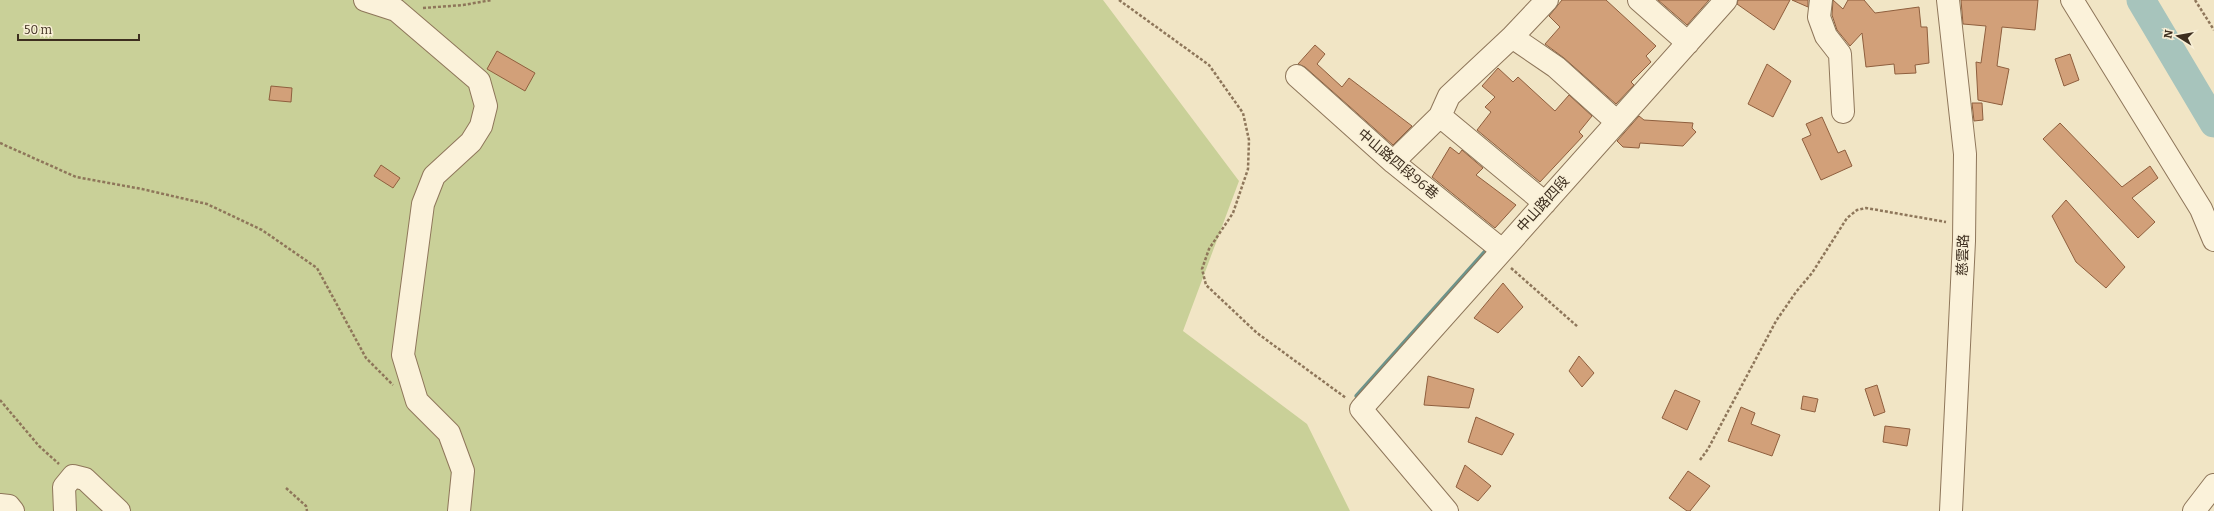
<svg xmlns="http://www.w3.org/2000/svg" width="2214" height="511" font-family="Bitter,'Noto Sans TC',serif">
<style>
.green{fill:#c9d098}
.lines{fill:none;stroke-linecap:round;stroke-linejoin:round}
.stream{stroke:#6d948b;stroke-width:5}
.river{stroke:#a7c4bc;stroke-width:29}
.building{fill:#d2a079;stroke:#8f5f3e}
.minor-casing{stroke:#8e765a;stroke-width:24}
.path{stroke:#8e765a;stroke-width:2.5;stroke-dasharray:3 2;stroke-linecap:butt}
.minor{stroke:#fbf2da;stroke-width:22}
.labels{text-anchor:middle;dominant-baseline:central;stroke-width:3;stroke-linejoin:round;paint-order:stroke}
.street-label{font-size:14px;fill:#3d2e1f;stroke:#f8efd6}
</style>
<rect width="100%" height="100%" fill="#f1e5c5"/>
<path class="green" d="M 0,0 L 1103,0 L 1239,181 L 1183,331 L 1307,424 L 1350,511 L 0,511 Z"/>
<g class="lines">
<path class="stream" d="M 1357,396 L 1487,250 L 1487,245"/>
<path class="river" d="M 2141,0 L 2214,123"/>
</g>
<path class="building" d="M 1562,0 L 1606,0 L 1656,46 L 1646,56 L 1651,62 L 1631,82 L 1634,85 L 1616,104 L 1564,58 L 1545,44 L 1560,27 L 1549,16 Z
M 1658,0 L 1709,0 L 1687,25 Z
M 1738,0 L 1790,0 L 1774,30 L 1737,4 Z
M 1792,0 L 1808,0 L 1808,7 Z
M 1833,0 L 1843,9 L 1848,0 L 1864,0 L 1875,13 L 1919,7 L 1921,27 L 1927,27 L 1929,63 L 1915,65 L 1916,73 L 1895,74 L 1894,64 L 1866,67 L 1862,33 L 1850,46 L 1837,30 L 1832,15 Z
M 1961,0 L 2038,0 L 2035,30 L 2002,27 L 1997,66 L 2009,69 L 2002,105 L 1978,100 L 1976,62 L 1981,63 L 1986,26 L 1963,24 Z
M 1315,45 L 1325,54 L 1317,64 L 1342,87 L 1349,78 L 1412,126 L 1393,145 L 1305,67 L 1298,64 Z
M 497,51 L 535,73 L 525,91 L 487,69 Z
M 2070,54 L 2079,80 L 2064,86 L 2055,59 Z
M 1767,64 L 1791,81 L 1773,117 L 1748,104 Z
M 1498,68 L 1513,82 L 1518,77 L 1555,111 L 1569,95 L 1592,116 L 1579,132 L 1583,136 L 1540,182 L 1477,130 L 1491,112 L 1485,107 L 1495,97 L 1482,86 Z
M 271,86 L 292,88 L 291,102 L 269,100 Z
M 1972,103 L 1982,103 L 1983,120 L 1974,121 Z
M 1639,116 L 1644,120 L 1693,123 L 1692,128 L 1696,132 L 1683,146 L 1640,143 L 1639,148 L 1623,147 L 1617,141 Z
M 1822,117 L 1838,153 L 1845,150 L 1852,166 L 1821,180 L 1802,139 L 1811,135 L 1806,124 Z
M 2060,123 L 2122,187 L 2150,166 L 2158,178 L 2132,198 L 2155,222 L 2138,238 L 2043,139 Z
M 1450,147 L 1459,154 L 1462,150 L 1483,168 L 1476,175 L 1516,205 L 1495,228 L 1432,177 Z
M 381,165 L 400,178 L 393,188 L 374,176 Z
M 2066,200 L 2125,267 L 2106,288 L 2076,262 L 2052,216 Z
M 1503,283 L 1523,307 L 1498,333 L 1474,318 Z
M 1579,356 L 1594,373 L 1582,387 L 1569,371 Z
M 1428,376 L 1474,389 L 1469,408 L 1424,405 Z
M 1877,385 L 1885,412 L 1874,416 L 1865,389 Z
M 1675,390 L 1700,401 L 1687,430 L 1662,418 Z
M 1803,396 L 1818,399 L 1815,412 L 1801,409 Z
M 1741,407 L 1755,413 L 1751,424 L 1780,435 L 1772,456 L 1728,441 Z
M 1476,417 L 1514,434 L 1502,455 L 1468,442 Z
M 1885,426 L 1910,429 L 1907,446 L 1883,442 Z
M 1465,465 L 1491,486 L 1478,501 L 1456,487 Z
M 1688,471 L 1710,486 L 1690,511 L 1687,511 L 1669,498 Z"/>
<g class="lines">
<g class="minor-casing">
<path id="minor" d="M 365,0 L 396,10 L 479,81 L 486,106 L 481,126 L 471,142 L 434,176 L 423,204 L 403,355 L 417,401 L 449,433 L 463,471 L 459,511
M 1639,0 L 1688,43
M 1821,0 L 1819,17 L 1826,36 L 1840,54 L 1843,112
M 1948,0 L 1965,154 L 1964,241 L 1951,511
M 2072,0 L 2201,209 L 2214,240
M 1512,37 L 1556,67 L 1617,122
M 1297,76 L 1393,162 L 1502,250
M 1440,116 L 1545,203
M 1393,162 L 1440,116 L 1449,96 L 1512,37 L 1547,0
M 0,505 L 9,506 L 13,511
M 65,511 L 64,487 L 73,476 L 85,479 L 119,511
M 1447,511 L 1361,409 L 1726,0
M 2194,511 L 2214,485"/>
</g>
<path class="path" d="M 1119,0 L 1209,65 L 1243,113 L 1249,140 L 1248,169 L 1233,213 L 1209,249 L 1202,269 L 1206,285 L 1257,333 L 1346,398
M 2195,0 L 2214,30
M 423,8 L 463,5 L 492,0
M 0,143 L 76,177 L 142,189 L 207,204 L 262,230 L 317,268 L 366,358 L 393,385
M 1511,268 L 1578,327
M 0,400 L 39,446 L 59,464
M 1700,460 L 1708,449 L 1776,321 L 1796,292 L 1812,273 L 1847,218 L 1857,210 L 1866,208 L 1946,222
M 286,488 L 306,506 L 307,511"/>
<use href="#minor" class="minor"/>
</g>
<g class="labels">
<g class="street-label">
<text transform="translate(1398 164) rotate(40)">中山路四段96巷</text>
<text transform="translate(1543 204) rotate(-48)">中山路四段</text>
<text transform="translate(1963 255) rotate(-88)">慈雲路</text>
</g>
</g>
<g transform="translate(2178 36) rotate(281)" stroke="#f8efd6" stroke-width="3" paint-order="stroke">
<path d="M0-3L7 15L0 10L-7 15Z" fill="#3d2e1f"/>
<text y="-6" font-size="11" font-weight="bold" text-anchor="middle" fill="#3d2e1f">N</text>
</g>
<path d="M18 34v6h121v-6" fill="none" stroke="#3d2e1f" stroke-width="2"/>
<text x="24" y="34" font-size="12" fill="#3d2e1f" stroke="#f8efd6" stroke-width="3" paint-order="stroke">50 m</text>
</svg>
